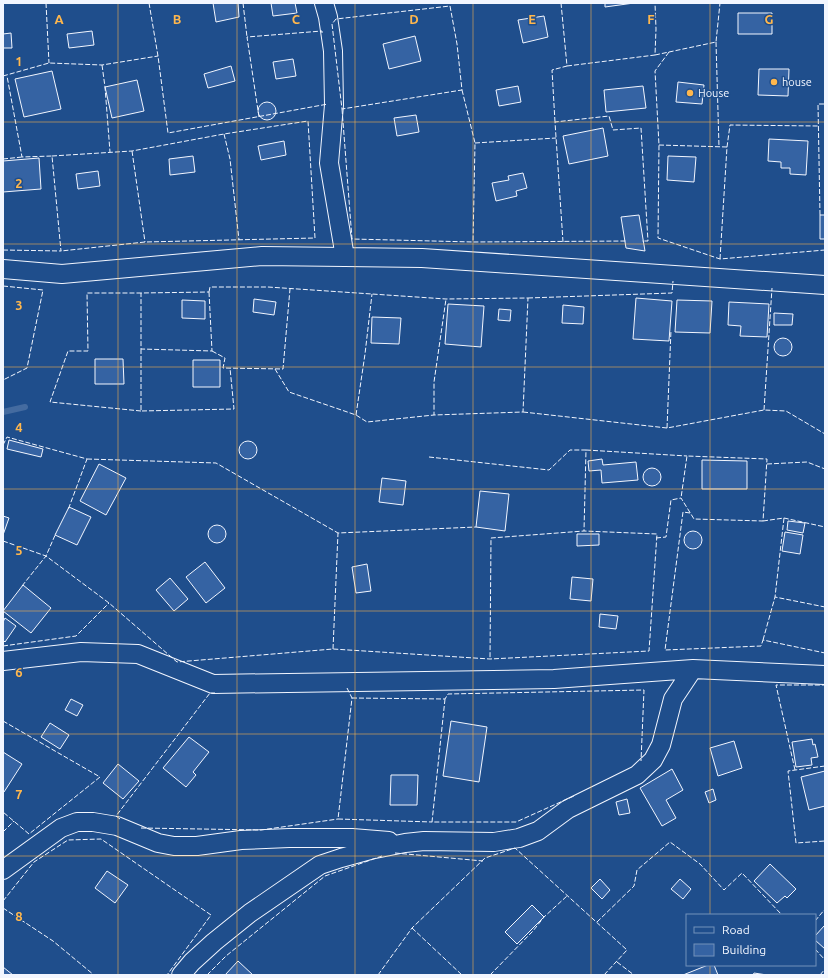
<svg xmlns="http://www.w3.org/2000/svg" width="828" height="978" font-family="Ubuntu,sans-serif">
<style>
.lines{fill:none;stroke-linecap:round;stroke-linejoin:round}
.stream{stroke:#446ba0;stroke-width:6}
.building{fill:#3563a3;stroke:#f2f6ff}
.street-casing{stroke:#f2f6ff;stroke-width:20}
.street{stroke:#1f4e8c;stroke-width:18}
.fence{stroke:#f2f6ff;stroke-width:1;stroke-dasharray:5 2;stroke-linecap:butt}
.grid{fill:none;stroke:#ffb74d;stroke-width:1;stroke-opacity:0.55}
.poi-dot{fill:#ffb74d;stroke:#1f4e8c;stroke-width:1.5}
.labels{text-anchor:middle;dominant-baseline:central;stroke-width:3;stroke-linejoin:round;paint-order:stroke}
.poi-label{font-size:11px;fill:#f2f6ff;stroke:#1f4e8c;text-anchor:start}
.grid-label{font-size:13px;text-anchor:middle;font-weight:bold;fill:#ffb74d;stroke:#1f4e8c;stroke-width:3;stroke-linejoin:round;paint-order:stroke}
</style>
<rect width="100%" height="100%" fill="#1f4e8c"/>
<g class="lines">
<path class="stream" d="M 3,412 L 25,407"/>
</g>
<path class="building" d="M 213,3 L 238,3 L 239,17 L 216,22 Z
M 271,3 L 295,3 L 297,13 L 273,16 Z
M 605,3 L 634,3 L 605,7 Z
M 738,13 L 772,13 L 772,34 L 738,34 Z
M 544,16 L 548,37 L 523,43 L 518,20 Z
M 92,31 L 94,45 L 69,48 L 67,34 Z
M 11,33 L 12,48 L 3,48 L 3,34 Z
M 415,36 L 421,61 L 389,69 L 383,44 Z
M 293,59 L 296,76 L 276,79 L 273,62 Z
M 231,66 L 235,81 L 208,88 L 204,74 Z
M 759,69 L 789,69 L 788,96 L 758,95 Z
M 52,71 L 61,109 L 24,117 L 15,79 Z
M 137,80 L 144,111 L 112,118 L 105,87 Z
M 678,82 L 704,85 L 702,104 L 676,102 Z
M 518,86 L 521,102 L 499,106 L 496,90 Z
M 643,86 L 646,108 L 606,112 L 604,90 Z
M258 111a9 9 0 1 1 18 0a9 9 0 1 1-18 0Z
M 416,115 L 419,132 L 397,136 L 394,118 Z
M 603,128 L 608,156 L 569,164 L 563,136 Z
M 769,139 L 808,141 L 806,175 L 790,174 L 790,168 L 781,168 L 781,162 L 768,161 Z
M 284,141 L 286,155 L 261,160 L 258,146 Z
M 193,156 L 195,172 L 170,175 L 169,159 Z
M 668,156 L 696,157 L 694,182 L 667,180 Z
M 39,158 L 41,189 L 3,192 L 3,161 Z
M 98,171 L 100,186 L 78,189 L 76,174 Z
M 523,173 L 527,188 L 516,191 L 517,196 L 496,201 L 492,183 L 509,180 L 508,176 Z
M 639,215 L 645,251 L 626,248 L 621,217 Z
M 820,215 L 825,215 L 825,239 L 820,239 Z
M 636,298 L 672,301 L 669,341 L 633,339 Z
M 254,299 L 276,302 L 274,315 L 253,312 Z
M 182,300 L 205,301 L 205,319 L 182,318 Z
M 677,300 L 712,301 L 710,333 L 675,332 Z
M 729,302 L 769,304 L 767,337 L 740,336 L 741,326 L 728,325 Z
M 448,304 L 484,306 L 481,347 L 445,344 Z
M 563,305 L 584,307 L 583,324 L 562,323 Z
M 499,309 L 511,310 L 510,321 L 498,320 Z
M 774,313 L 793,314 L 792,325 L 774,325 Z
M 372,317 L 401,318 L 399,344 L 371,343 Z
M774 347a9 9 0 1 1 18 0a9 9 0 1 1-18 0Z
M 95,359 L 123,359 L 124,384 L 95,384 Z
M 193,360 L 220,360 L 220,387 L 193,387 Z
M 9,440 L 43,449 L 41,457 L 7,449 Z
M239 450a9 9 0 1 1 18 0a9 9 0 1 1-18 0Z
M 602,459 L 603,465 L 636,462 L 638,480 L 602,483 L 601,470 L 589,471 L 588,461 Z
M 702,460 L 747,461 L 747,489 L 702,489 Z
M 99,464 L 126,478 L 106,515 L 80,501 Z
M643 477a9 9 0 1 1 18 0a9 9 0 1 1-18 0Z
M 382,478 L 406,481 L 403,505 L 379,502 Z
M 480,491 L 509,494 L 505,531 L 476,527 Z
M 69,507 L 91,517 L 77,545 L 55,535 Z
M 3,516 L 9,518 L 3,535 Z
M 788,521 L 805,523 L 803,533 L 787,530 Z
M208 534a9 9 0 1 1 18 0a9 9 0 1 1-18 0Z
M684 540a9 9 0 1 1 18 0a9 9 0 1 1-18 0Z
M 785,532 L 803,535 L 800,554 L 782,551 Z
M 577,534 L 599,534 L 599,545 L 577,546 Z
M 205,562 L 225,588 L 206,603 L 186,577 Z
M 367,564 L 371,591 L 356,593 L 352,567 Z
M 572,577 L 593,579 L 591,601 L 570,599 Z
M 170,578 L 188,599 L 174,611 L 156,590 Z
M 23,585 L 51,608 L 31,633 L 3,611 Z
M 600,614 L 618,616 L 616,629 L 599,627 Z
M 5,618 L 16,626 L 5,642 L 3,640 L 3,622 Z
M 71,699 L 83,705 L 77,716 L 65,710 Z
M 451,721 L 487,727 L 479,782 L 443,776 Z
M 50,723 L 69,735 L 60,749 L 41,737 Z
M 189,737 L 209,752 L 193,772 L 196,775 L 186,787 L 163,768 Z
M 812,739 L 813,745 L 815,744 L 818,757 L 811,758 L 812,765 L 796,767 L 792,742 Z
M 734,741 L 742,768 L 718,776 L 710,748 Z
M 3,752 L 22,764 L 4,792 L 3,791 Z
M 118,764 L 139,781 L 123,799 L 103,783 Z
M 672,769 L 683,790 L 666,800 L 676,818 L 662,826 L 640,788 Z
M 825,771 L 825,806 L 809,810 L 801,777 Z
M 391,775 L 418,775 L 417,805 L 390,805 Z
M 713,789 L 716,800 L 709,803 L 705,792 Z
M 627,799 L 630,813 L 619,815 L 616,802 Z
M 770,864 L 796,889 L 787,898 L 785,896 L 777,903 L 754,881 Z
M 107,871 L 128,885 L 115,903 L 95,888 Z
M 600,879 L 610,890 L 602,899 L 591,888 Z
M 680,879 L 691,889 L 683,899 L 671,889 Z
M 532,905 L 544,917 L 517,944 L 505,932 Z
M 824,926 L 825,927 L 825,949 L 815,940 L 815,936 Z
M 238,961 L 253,975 L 225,975 Z
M 708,965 L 714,965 L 718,975 L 683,975 Z
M 3,967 L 13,975 L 3,975 Z
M 754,973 L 767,975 L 753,975 Z"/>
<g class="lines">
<g class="street-casing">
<path id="street" d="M 324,3 L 328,17 L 333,51 L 334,105 L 329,163 L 345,257
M 3,269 L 62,274 L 262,256 L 345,257 L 422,258 L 825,285
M 3,661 L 81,652 L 138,654 L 213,684 L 554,679 L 693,669 L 825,675
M 3,870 L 61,828 L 77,822 L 93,822 L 117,826 L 158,843 L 174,846 L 197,846 L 241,840 L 289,838 L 352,838 L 389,841
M 181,975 L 192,962 L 214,942 L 250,913 L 320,865 L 341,858 L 370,850 L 405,843 L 424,841 L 494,842 L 519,838 L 538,831 L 568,809 L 637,775 L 653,760 L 661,745 L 673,699 L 693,669"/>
</g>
<use href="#street" class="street"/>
<path class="fence" d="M 46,3 L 49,63
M 149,3 L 158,56 L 168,133 L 328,104
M 243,3 L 247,37
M 450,6 L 457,44 L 462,90 L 342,109 L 332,24 L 336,19 Z
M 716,42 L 719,147
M 669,52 L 655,71 L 659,145 L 658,238 L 720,259 L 825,250
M 655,55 L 716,42 L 720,3
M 102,65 L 105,87 L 110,152
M 567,66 L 655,55 L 656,29 L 655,3
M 3,76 L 49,63 L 102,65 L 158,56
M 462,90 L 475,143 L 473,242 L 626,241
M 342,109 L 352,239 L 473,242
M 259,117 L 247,37 L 322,31 L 322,33
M 555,122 L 552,70 L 567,66 L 561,3
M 224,134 L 230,159 L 239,240
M 475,143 L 556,138
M 659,145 L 727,147
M 132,151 L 145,242
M 52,156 L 132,151 L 224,134 L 308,121 L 315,238 L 145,242 L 61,251
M 3,159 L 22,157
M 820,215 L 818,104 L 825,104 L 825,63
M 563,242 L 555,122 L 609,116 L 613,130 L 641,128 L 648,241 L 642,241
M 3,250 L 61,251 L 52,156 L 22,157 L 7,76
M 720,259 L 727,147 L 730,125 L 818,126
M 3,286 L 43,290 L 27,368 L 3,380
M 209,292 L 210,287 L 268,287 L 446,299 L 528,298 L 523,412 L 434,415 L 434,382 L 446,299
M 209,292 L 212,351 L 141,349 L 141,293 Z
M 528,298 L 672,293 L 673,281
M 141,349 L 141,411 L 234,409 L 230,368
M 212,351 L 225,358 L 223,368 L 283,369 L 290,289
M 275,369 L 289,392 L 356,415 L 367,422 L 434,415
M 764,410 L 772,288
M 141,411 L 50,402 L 68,351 L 88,351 L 87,293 L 141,293
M 523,412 L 667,428 L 764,410 L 786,411 L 825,434
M 356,415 L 365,354 L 372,294
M 667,428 L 671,330
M 3,445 L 7,437 L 87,459 L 68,510
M 586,450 L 687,456
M 429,457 L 549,470 L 570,450 L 586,450 L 584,531
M 87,459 L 216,463 L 338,533 L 476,527
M 767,464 L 807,462 L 825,469
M 690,513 L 683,512 L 665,650 L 761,646 L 763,640 L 825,653
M 784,518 L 775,597 L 825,607
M 763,521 L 784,518 L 825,527
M 656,538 L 666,537 L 671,500 L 681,498 L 694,519 L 763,521 L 767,459 L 687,456 L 681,498
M 3,541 L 46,556 L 109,603 L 177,662 L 333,649 L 490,659 L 649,651 L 657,534 L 584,531 L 491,538 L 490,659
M 22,586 L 46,556 L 56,533
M 763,640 L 775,597
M 3,646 L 76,636 L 109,603
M 333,649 L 338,533
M 347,688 L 352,698 L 338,819 L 432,822
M 352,698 L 445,699 L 448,694 L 644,690 L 641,761
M 445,699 L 432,822 L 516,822 L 574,796
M 3,721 L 100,777 L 29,834 L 3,812
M 825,766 L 788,771 L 796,843 L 825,841
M 795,770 L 776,685 L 825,685
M 120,819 L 116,816 L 210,693 L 215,693
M 141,828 L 261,830 L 338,819
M 3,832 L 14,821
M 395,853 L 483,861
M 3,901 L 34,862 L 68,840 L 101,839 L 211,915 L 167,975
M 3,908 L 53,941 L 94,975
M 815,921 L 825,909
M 597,922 L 634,886 L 637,870 L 670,842 L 700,864 L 724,890 L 742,873 L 782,915
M 412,928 L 462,975
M 815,949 L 825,960
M 617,962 L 634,975
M 207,975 L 226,956 L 325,876 L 382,856
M 378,975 L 412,928 L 485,858 L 515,848 L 627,950 L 604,975
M 490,975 L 533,931 L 544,917 L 567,896
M 820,975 L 825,969"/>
</g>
<path class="grid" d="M 118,3 L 118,975M 237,3 L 237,975M 355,3 L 355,975M 473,3 L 473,975M 591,3 L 591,975M 710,3 L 710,915M 3,122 L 825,122M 3,244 L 825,244M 3,367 L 825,367M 3,489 L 825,489M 3,611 L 825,611M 3,734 L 825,734M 3,856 L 825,856M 710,965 L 710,975"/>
<g class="poi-dot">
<circle cx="774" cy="82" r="4"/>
<circle cx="690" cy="93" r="4"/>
</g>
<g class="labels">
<g class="poi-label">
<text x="782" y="82">house</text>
<text x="698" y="93">House</text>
</g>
</g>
<g class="grid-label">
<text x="59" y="24">A</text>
<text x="177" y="24">B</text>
<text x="296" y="24">C</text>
<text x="414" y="24">D</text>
<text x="532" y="24">E</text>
<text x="651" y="24">F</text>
<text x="769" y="24">G</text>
<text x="19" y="66">1</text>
<text x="19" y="188">2</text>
<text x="19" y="310">3</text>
<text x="19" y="432">4</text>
<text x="19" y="555">5</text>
<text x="19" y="677">6</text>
<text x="19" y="799">7</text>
<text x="19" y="921">8</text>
</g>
<rect width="828" height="978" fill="none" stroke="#f2f6ff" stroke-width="8"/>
<rect x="686" y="914" width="130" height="52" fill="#1f4e8c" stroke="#7391ba"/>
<rect x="694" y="927" width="20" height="6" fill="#1f4e8c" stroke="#7391ba"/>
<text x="722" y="934" font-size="12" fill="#f2f6ff">Road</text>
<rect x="694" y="944" width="20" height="12" fill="#3563a3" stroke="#7391ba"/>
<text x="722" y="954" font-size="12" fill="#f2f6ff">Building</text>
</svg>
